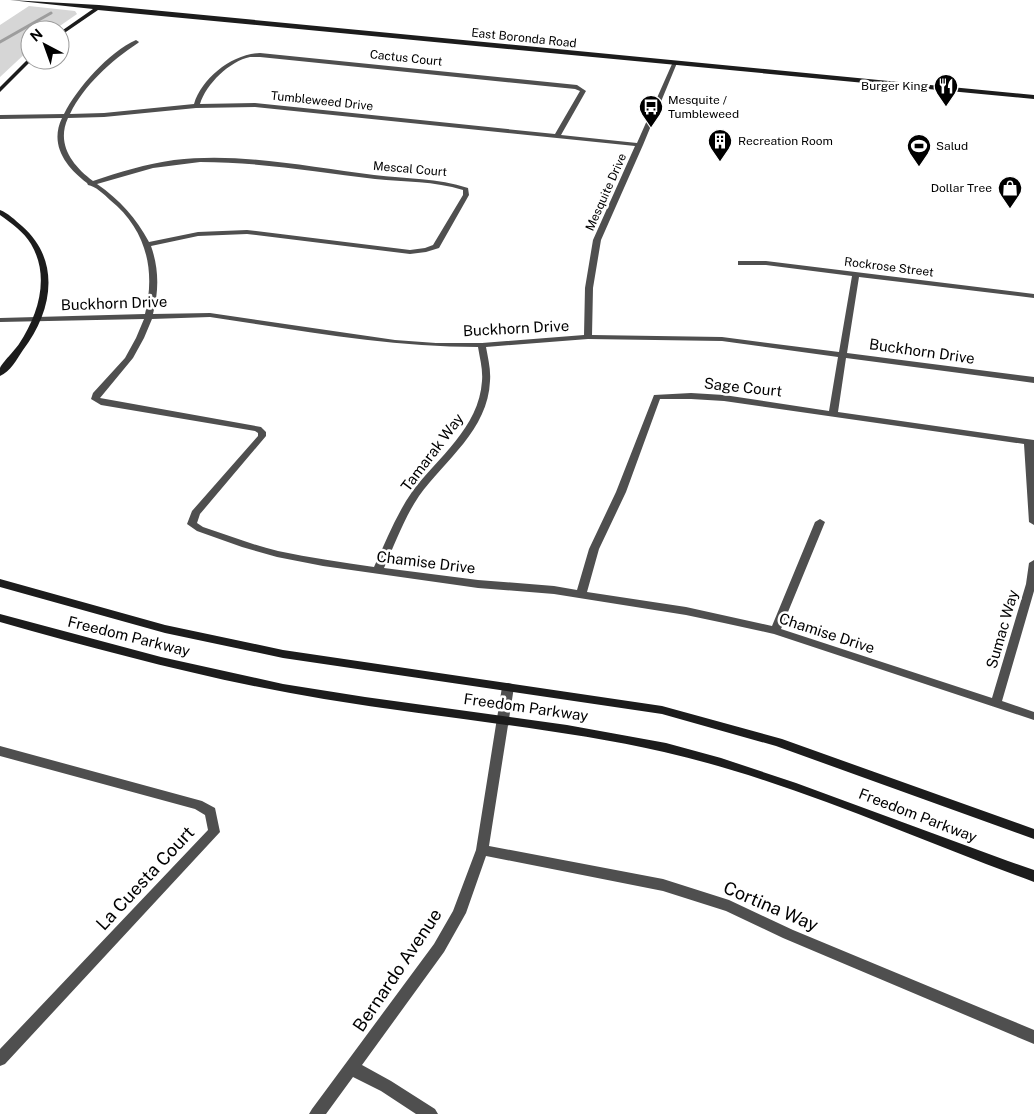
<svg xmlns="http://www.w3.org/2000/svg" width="1034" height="1114" font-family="'Public Sans',sans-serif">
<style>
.green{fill:#d6d6d6}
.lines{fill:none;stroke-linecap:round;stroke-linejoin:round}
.stream{stroke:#9d9d9d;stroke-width:3}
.street{fill:#4f4f4f;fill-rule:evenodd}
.secondary{fill:#1c1c1c;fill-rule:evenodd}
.labels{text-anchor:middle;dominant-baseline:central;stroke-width:5;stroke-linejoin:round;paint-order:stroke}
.far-street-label{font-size:12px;fill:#000;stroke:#fff}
.far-poi-label{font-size:12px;fill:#000;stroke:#fff;text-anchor:start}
.street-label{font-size:15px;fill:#000;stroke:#fff}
.near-street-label{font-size:18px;fill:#000;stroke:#fff}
</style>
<rect width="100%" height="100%" fill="#fff"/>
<path class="green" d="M 29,6 L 75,11 L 77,14 L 54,30 L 30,30 L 30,49 L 0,77 L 0,25 Z"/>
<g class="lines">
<path class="stream" d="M 0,42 L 51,13"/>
<path class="street" d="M 136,40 L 139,42 L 138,43 C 111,61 84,85 70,114 L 104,113 L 194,104 C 202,78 232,54 260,53 L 577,85 L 586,91 L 561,135 L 637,143 L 672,64 L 677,63 L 643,145 L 601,240 L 593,288 L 592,335 L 722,337 L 839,352 L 852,276 L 766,265 L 738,265 L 738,261 L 766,261 L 1034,294 L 1034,298 L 859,277 L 847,353 L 1034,377 L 1034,383 L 846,358 L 838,412 L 1034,440 L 1034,525 L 1029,522 L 1024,444 L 724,401 L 691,399 L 660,399 L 626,492 L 599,549 L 587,592 L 686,607 L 772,626 L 815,522 L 820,519 L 825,522 L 781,629 L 992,698 L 1026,584 L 1029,563 L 1034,560 L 1034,591 L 1002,701 L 1034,712 L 1034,720 L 774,634 L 724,623 L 686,615 L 554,594 L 478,588 L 323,566 L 277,557 L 242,547 L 197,531 L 187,524 L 192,511 L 258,436 L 258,433 L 255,431 L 101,405 L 91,399 L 93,393 L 125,358 L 136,338 L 144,319 L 0,322 L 0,318 L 145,314 C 156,270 146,229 110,200 C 104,194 95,186 88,185 L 87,183 C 66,167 49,145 62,118 L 0,119 L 0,115 L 64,114 C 77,88 109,52 136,40 ZM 250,57 L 260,57 L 575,89 L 580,91 L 555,134 L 255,103 L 200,104 C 206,84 230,61 250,57 ZM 255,107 L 635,146 L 593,240 L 585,288 L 584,335 L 482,343 L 436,343 L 395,340 L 210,313 L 153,314 C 159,290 159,269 151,246 L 198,236 L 247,234 L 410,254 L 426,252 L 439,248 L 469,195 L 468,188 C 438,178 406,179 374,175 C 308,167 241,152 174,160 C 146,164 119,172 93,181 C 72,165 56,144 68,118 L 104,117 L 196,108 ZM 200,162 C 259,162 317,172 375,179 C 405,182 434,181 463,190 L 463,195 L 433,245 L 425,248 L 410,250 L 247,230 L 198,232 L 149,242 C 136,218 120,200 97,184 L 153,168 ZM 210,317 C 299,330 388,347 478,347 C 480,359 483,370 482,381 C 479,428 438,457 412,492 C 396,515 386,541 374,567 C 342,562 310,558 278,551 C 252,545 228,535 203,527 L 197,523 L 200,514 L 266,436 L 266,432 L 261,427 L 100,398 L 133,358 L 144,338 L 152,319 ZM 588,339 L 722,341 L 838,357 L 829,411 L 724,395 L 691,393 L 654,395 L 616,492 L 589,549 L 577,590 L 554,586 L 478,580 L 384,568 C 395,544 404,518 419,496 C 445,460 488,430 490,381 C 491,370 488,358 486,347 Z
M 508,683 L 512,684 L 514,687 L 489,846 L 663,879 L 729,900 L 793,930 L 1034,1030 L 1034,1044 L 783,938 L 726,911 L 663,891 L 486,856 L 466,913 L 444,952 L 362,1065 L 391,1081 L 435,1109 L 438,1114 L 416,1114 L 381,1091 L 353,1077 L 326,1114 L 309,1114 L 312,1109 L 434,944 L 453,911 L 476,850 L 502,687 L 504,684 Z
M 0,746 L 202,801 L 215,808 L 220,832 L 5,1064 L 0,1066 L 0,1049 L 208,830 L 205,815 L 195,809 L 0,756 Z"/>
<path class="secondary" d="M 10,0 L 99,5 L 1034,95 L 1034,99 L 98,10 L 60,36 L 60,32 L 93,9 Z
M 30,57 L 30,60 L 32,60 L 0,92 L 0,87 Z
M 0,210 C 8,213 15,220 22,226 C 62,261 52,312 23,350 C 17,359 10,372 0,376 C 0,375 0,368 0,368 C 2,363 15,350 19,344 C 39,314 50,276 31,244 C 24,232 11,223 0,215 Z
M 0,579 L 165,625 L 283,650 L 662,706 L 782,739 L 1034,829 L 1034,839 L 776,746 L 662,714 L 283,658 L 165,633 L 0,587 Z
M 0,614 L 161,657 L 283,684 L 365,697 L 567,725 L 666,743 L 721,758 L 796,783 L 1008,861 L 1034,870 L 1034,882 C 911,837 791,781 664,752 C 552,727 437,718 324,699 C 214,681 107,652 0,622 Z"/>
</g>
<defs>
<g id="restaurant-pin" transform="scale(1.25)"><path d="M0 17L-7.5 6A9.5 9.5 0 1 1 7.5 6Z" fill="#000" stroke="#fff"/><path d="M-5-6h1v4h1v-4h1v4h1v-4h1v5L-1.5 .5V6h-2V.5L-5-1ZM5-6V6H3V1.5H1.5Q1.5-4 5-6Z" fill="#fff"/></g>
<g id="bus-pin" transform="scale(1.25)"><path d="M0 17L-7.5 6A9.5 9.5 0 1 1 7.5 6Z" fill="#000" stroke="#fff"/><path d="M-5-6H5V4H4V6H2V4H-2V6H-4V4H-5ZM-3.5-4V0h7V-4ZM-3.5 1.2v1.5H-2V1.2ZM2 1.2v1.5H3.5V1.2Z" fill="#fff"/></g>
<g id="building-pin" transform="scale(1.25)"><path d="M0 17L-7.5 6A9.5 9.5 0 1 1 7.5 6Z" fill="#000" stroke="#fff"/><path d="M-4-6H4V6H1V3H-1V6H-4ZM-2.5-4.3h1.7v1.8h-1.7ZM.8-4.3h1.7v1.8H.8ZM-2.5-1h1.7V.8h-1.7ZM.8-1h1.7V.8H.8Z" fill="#fff"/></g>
<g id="stadium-pin" transform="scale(1.25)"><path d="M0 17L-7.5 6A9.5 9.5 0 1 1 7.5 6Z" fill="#000" stroke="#fff"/><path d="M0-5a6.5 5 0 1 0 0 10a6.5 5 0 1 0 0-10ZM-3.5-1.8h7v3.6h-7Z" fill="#fff"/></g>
<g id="shop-pin" transform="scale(1.25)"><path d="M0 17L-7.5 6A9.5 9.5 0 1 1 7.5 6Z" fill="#000" stroke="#fff"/><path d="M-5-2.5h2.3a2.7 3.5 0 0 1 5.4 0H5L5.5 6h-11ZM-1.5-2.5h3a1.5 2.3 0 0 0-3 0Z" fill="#fff"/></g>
</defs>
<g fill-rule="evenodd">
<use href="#restaurant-pin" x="946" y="86"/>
<use href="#bus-pin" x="651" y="107"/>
<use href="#building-pin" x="720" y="141"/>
<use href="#stadium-pin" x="919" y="146"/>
<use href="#shop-pin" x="1010" y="188"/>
</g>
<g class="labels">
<g class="far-street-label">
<text transform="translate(524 38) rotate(6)">East Boronda Road</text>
<text transform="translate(406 58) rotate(6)">Cactus Court</text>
<text transform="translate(322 101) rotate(6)">Tumbleweed Drive</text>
<text transform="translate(410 169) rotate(5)">Mescal Court</text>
<text transform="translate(606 192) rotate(-66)">Mesquite Drive</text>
<text transform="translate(889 267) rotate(7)">Rockrose Street</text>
</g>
<g class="far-poi-label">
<text x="928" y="86" text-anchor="end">Burger King</text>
<text x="668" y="100">Mesquite /<tspan x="668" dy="14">Tumbleweed</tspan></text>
<text x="738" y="141">Recreation Room</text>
<text x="936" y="146">Salud</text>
<text x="992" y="188" text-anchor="end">Dollar Tree</text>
</g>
<g class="street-label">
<text transform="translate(114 303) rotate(-2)">Buckhorn Drive</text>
<text transform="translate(516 328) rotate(-3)">Buckhorn Drive</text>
<text transform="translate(922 351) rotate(8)">Buckhorn Drive</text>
<text transform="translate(743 387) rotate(6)">Sage Court</text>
<text transform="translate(432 452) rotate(-53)">Tamarak Way</text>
<text transform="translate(426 562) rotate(7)">Chamise Drive</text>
<text transform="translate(1002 629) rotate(-74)">Sumac Way</text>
<text transform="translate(827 633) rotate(18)">Chamise Drive</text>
<text transform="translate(129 636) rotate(14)">Freedom Parkway</text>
<text transform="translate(526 707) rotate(8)">Freedom Parkway</text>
<text transform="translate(918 815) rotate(21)">Freedom Parkway</text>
</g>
<g class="near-street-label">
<text transform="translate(145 878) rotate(-47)">La Cuesta Court</text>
<text transform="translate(771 906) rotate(23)">Cortina Way</text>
<text transform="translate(397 970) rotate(-56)">Bernardo Avenue</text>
</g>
</g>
<g transform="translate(45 45) rotate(319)"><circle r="24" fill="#ffffff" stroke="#999999"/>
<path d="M0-4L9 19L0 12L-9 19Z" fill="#000000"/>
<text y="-8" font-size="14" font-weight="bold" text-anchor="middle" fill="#000000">N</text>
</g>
</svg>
